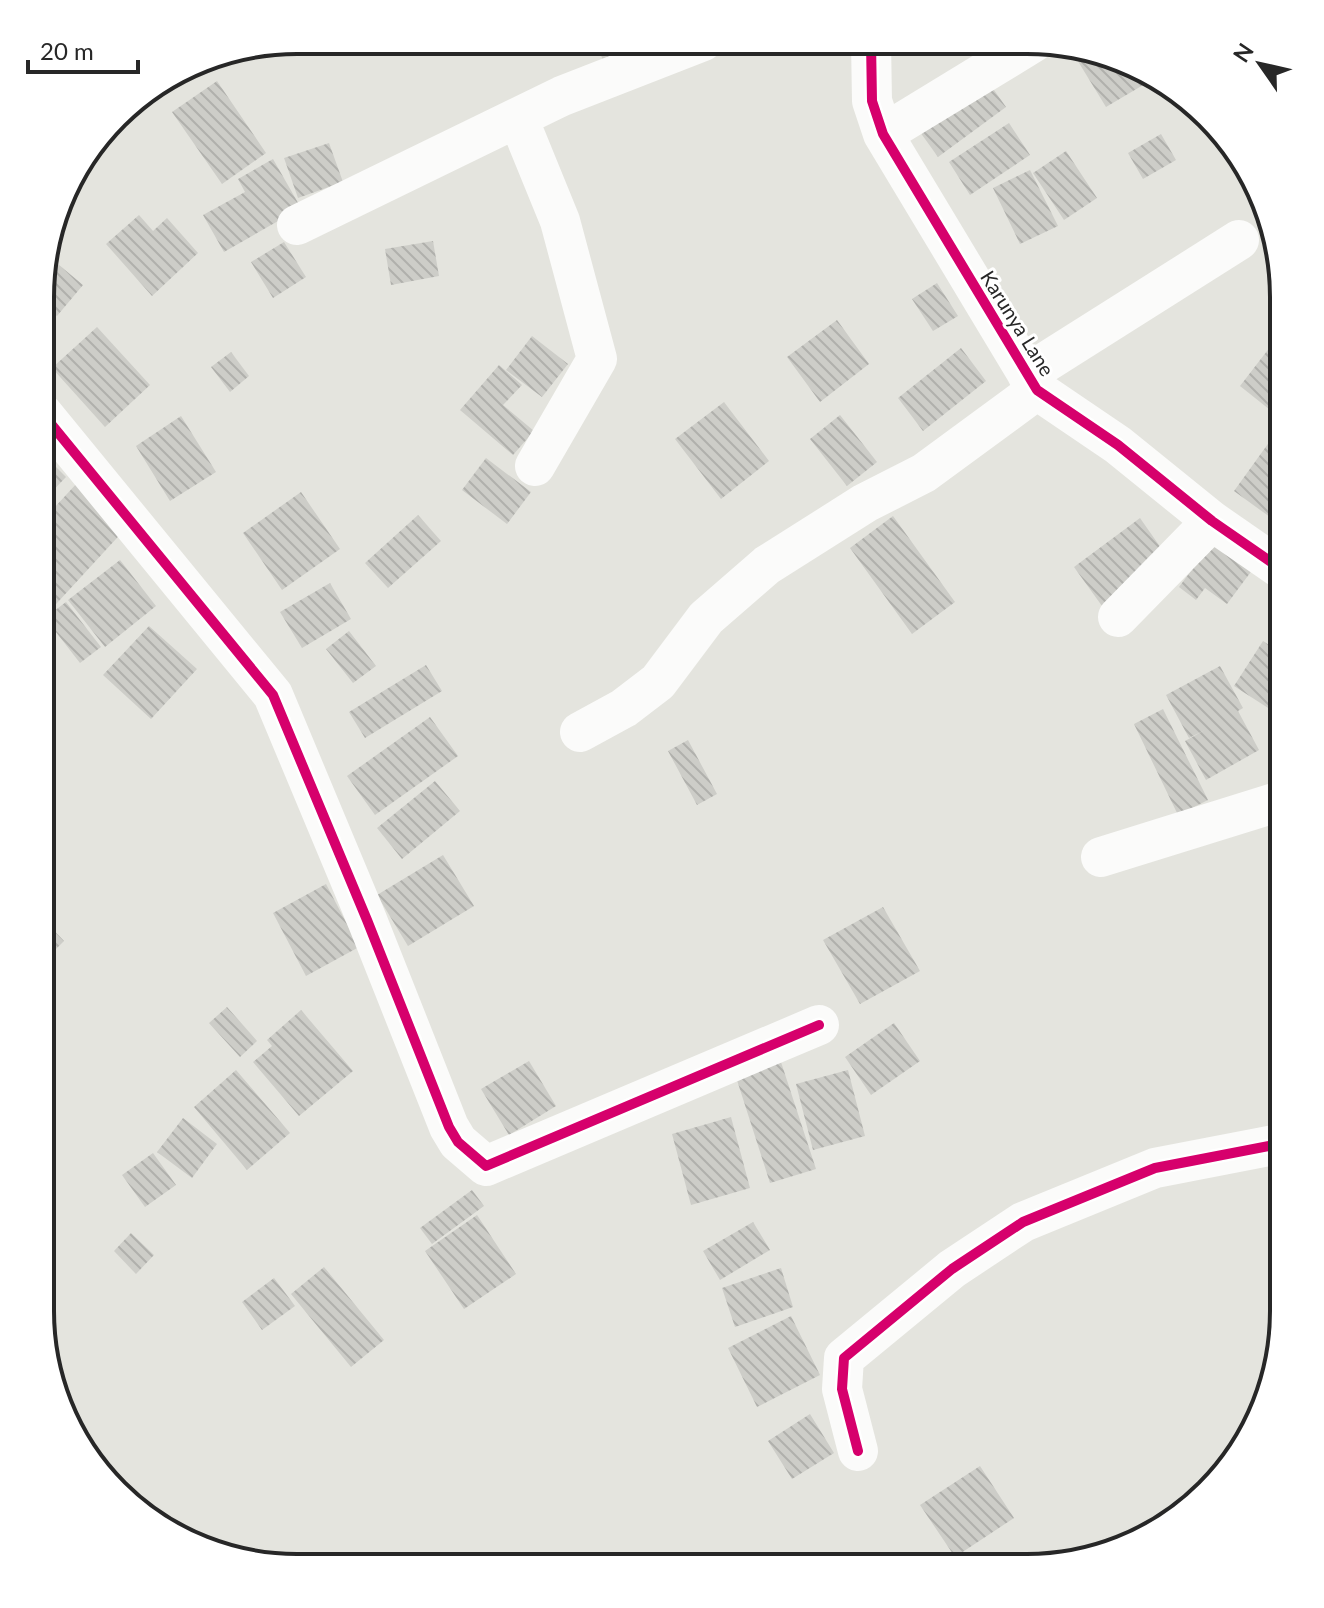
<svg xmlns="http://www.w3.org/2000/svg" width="1324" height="1608" font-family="Lato,sans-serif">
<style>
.building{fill:url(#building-back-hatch)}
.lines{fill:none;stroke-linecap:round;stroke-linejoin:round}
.minor{stroke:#fbfbfa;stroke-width:40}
.cycleway-casing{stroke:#fff;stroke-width:15}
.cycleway{stroke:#d6006c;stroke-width:10}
.labels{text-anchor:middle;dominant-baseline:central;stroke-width:6;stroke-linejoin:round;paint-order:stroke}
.street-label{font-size:20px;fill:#272727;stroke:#fff}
.rim{fill:none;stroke:#272727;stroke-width:4}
</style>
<defs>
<pattern id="building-back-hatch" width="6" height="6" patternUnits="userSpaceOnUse" patternTransform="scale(2)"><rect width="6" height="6" fill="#cdcdc8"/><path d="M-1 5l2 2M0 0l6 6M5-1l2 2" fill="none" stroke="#b0b0ac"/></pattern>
</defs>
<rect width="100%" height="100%" fill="#e4e4de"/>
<path class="building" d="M 598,41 L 643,41 L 603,60 L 595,42 Z
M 1068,45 L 1155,78 L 1106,107 Z
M 217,81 L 266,153 L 222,184 L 172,112 Z
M 989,83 L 1006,107 L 938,157 L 920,132 Z
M 1009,123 L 1030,155 L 970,195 L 949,162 Z
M 1161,134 L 1176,160 L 1143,179 L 1128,153 Z
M 329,143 L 343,182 L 298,198 L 284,158 Z
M 1066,151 L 1097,198 L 1064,220 L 1033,173 Z
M 273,159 L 301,208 L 224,252 L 203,215 L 245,192 L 238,179 Z
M 1030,170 L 1058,226 L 1020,244 L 993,188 Z
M 139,215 L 153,231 L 167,218 L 198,253 L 152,296 L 106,244 Z
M 433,241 L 439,276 L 391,285 L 385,249 Z
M 284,242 L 306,277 L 273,298 L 251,262 Z
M 53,260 L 83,285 L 57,316 L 42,305 L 42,272 Z
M 937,283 L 958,316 L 933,331 L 912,299 Z
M 837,320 L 869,364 L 820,402 L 787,357 Z
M 97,327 L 150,385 L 105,427 L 52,368 Z
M 1284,329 L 1284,413 L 1280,418 L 1240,386 Z
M 532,336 L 568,364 L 542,397 L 506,370 Z
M 961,348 L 986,381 L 923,431 L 898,398 Z
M 231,352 L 249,376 L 230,392 L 211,367 Z
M 499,365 L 522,385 L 503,405 L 534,431 L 513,455 L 460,410 Z
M 724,402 L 769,461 L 721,499 L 675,439 Z
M 840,415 L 877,462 L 847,486 L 810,439 Z
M 181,416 L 216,472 L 170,501 L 136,446 Z
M 1278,430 L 1284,434 L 1284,507 L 1274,520 L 1234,491 Z
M 42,453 L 66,477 L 42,502 Z
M 486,458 L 531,492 L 507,524 L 462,490 Z
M 78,482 L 127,527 L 46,615 L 42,611 L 42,521 Z
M 301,492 L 340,549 L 282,590 L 243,533 Z
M 418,515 L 441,541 L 388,588 L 365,563 Z
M 893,516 L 955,602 L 912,634 L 850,548 Z
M 1140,518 L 1168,558 L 1102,606 L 1074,567 Z
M 1214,540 L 1253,569 L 1227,604 L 1205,588 L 1196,600 L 1179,587 Z
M 120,560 L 156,606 L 105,647 L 68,600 Z
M 330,583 L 351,619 L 302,648 L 280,612 Z
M 66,602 L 101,647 L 80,663 L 45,618 Z
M 1275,608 L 1284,608 L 1284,641 L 1277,642 Z
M 149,626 L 197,669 L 151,719 L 103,675 Z
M 349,631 L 376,666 L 353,683 L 326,649 Z
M 1263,641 L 1284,655 L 1282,717 L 1234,686 Z
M 426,665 L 442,691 L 365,738 L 349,712 Z
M 1220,666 L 1243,708 L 1238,711 L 1259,750 L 1206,780 L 1185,741 L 1205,730 L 1189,738 L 1166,695 Z
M 1163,709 L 1208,800 L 1178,815 L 1134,724 Z
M 430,717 L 458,756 L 375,815 L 347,776 Z
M 688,740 L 717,794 L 697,805 L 668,751 Z
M 435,781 L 460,811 L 402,859 L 377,828 Z
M 443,855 L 474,906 L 408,946 L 377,895 Z
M 326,884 L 359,947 L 306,976 L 273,913 Z
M 883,907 L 920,971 L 860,1004 L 823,940 Z
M 44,920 L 64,941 L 41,964 L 41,923 Z
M 227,1007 L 257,1041 L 240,1057 L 209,1023 Z
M 301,1010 L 353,1071 L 299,1116 L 253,1062 L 272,1046 L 267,1040 Z
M 894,1023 L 920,1061 L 871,1095 L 845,1057 Z
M 780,1059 L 816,1169 L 770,1183 L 735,1074 Z
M 529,1061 L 556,1106 L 509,1135 L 481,1089 Z
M 236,1070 L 290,1133 L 247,1170 L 194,1107 Z
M 848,1070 L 865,1136 L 813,1150 L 796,1084 Z
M 731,1117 L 750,1188 L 691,1205 L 672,1134 Z
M 183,1118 L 217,1144 L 192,1178 L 157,1152 Z
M 153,1153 L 176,1185 L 145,1207 L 122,1175 Z
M 472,1190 L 484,1206 L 432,1244 L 420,1228 Z
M 477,1215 L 516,1274 L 464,1309 L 425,1251 Z
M 753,1222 L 770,1250 L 720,1280 L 703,1251 Z
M 131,1233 L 154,1255 L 136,1274 L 114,1251 Z
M 324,1267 L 384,1340 L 351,1367 L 291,1294 Z
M 781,1268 L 793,1307 L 735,1327 L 722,1288 Z
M 274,1278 L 295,1306 L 262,1330 L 242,1302 Z
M 791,1316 L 820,1375 L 757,1407 L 728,1348 Z
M 810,1414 L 834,1453 L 792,1479 L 768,1441 Z
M 980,1466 L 1014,1518 L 955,1557 L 920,1505 Z"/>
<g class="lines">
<path class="minor" d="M 871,42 L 872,101 L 883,134 L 1037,390 L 1118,445 L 1212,521 L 1284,571
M 518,118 L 560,221 L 597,359 L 535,466
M 883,134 L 1034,42
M 297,225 L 562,96 L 703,41
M 1027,374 L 1239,240
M 42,413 L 273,695 L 367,920 L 449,1127 L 458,1142 L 486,1166 L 819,1025
M 1118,617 L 1212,521
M 580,732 L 624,708 L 658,682 L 706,618 L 767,565 L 865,503 L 924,473 L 1037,390
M 1101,857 L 1284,800
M 858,1451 L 842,1389 L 844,1358 L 952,1269 L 1023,1222 L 1155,1168 L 1284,1143"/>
<g class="cycleway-casing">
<path id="cycleway" d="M 871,42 L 872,101 L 883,134 L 1037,390 L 1118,445 L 1212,521 L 1284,571
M 42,413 L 273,695 L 367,920 L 449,1127 L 458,1142 L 486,1166 L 819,1025
M 858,1451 L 842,1389 L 844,1358 L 952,1269 L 1023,1222 L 1155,1168 L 1284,1143"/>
</g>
<use href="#cycleway" class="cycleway"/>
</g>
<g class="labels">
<g class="street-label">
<text transform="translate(1018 323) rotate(58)">Karunya Lane</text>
</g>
</g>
<path d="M0 0H1324V1608H0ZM297 54H1027A243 243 0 0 1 1270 297V1311A243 243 0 0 1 1027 1554H297A243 243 0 0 1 54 1311V297A243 243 0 0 1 297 54Z" fill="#fff" fill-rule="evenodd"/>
<path class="rim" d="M297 54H1027A243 243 0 0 1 1270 297V1311A243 243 0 0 1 1027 1554H297A243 243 0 0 1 54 1311V297A243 243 0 0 1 297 54Z"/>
<g transform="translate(1260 64) rotate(304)" stroke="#ffffff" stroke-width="6" paint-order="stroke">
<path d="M0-6L14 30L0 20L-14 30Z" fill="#272727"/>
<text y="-12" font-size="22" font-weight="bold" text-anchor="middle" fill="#272727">N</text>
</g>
<path d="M28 60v12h110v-12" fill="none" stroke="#272727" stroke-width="4"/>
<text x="40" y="60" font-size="24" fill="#272727" stroke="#ffffff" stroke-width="6" paint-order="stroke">20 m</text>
</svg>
